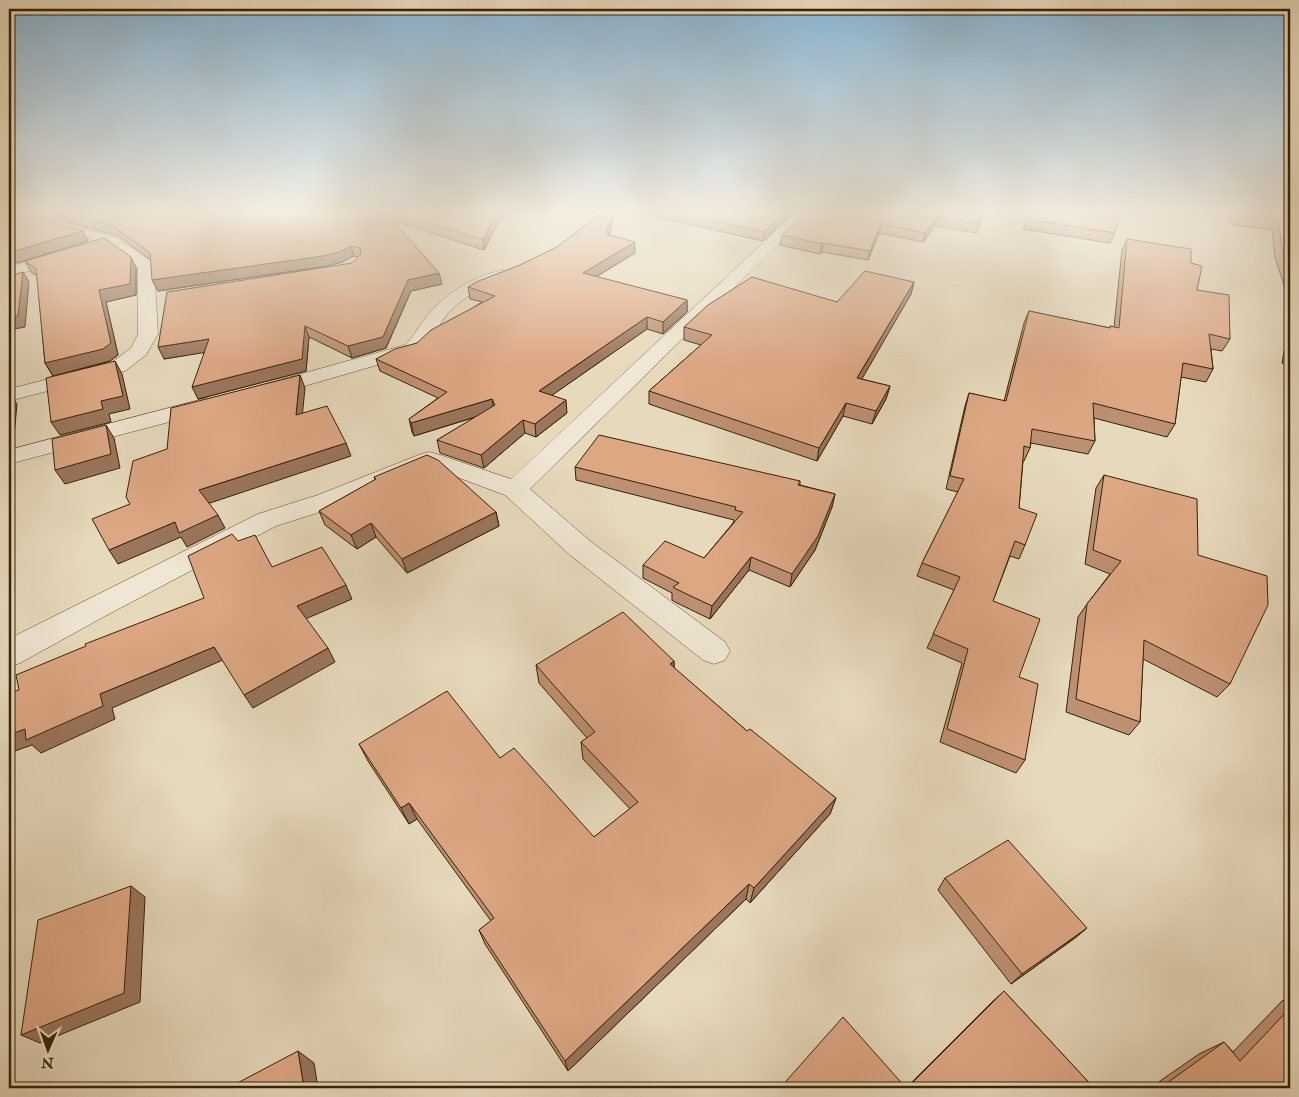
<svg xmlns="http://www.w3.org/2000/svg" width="1299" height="1097" font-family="'IM FELL Double Pica',serif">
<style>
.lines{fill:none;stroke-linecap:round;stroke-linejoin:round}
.street-casing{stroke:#625035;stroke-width:1}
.street{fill:#efe6d3;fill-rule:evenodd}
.wall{fill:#be9072;stroke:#352308}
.shaded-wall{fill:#9b755c;stroke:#352308}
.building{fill:#dda784;stroke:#352308}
</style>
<rect width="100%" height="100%" fill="#e7d9bc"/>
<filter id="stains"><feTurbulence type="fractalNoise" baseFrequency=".004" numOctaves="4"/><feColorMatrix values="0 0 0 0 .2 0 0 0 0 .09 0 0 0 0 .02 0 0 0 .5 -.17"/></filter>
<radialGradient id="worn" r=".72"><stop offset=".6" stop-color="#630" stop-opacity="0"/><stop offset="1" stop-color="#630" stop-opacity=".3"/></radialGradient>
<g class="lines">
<g class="street-casing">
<path id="street" d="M 9,212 L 24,212 L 117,238 L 152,262 L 154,265 L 158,334 L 146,355 L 125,371 L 9,401 L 9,389 L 111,363 L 131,348 L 138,334 L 138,267 L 107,244 L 9,216 Z
M 796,212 L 811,212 L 530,489 L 590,541 L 725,642 L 730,651 L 725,660 L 714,664 L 703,660 L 570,555 L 505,495 L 430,467 L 336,507 L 276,526 L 107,615 L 20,663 L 9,667 L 9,639 L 258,514 L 318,495 L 421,454 L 429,452 L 437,454 L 511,479 Z
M 62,251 L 68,253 L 70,256 L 68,259 L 9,277 L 9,267 Z
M 502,270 L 508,271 L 510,275 L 508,279 C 482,287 454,300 439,326 C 432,338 430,343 419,353 L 266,397 L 258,396 L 255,391 L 258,386 L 405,345 C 415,335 416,330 424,320 C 444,294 470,278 502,270 Z
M 207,398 L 215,400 L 218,405 L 215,410 L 9,464 L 9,450 Z"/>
</g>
<use href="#street" class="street"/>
</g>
<path class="wall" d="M 9,212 L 88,241 L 17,263 L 9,256 Z
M 30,212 L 503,212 L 484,250 L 392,220 L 442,284 L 411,291 L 386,348 L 352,358 L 309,337 L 306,371 L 198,399 L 204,352 L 164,359 L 352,263 L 358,257 L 354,256 L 342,262 L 327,266 L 158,291 L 151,260 L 118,236 Z
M 603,212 L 614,212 L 614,216 L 609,235 L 635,253 L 596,277 L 687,300 L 687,312 L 663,334 L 647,329 L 552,395 L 567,413 L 536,437 L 525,433 L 484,468 L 440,453 L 437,440 L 476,417 L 414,436 L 412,432 L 409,419 L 438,398 L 380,371 L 376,359 L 417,343 L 482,302 L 470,299 L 468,287 L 520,265 L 557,247 Z
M 634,212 L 794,212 L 763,241 Z
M 984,212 L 977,233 L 935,226 L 923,242 L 879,233 L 868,260 L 822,252 L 820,254 L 780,245 L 782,235 Z
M 1226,212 L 1285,212 L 1290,217 L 1290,303 L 1275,258 L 1272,230 L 1232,225 Z
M 1027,219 L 1115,233 L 1110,243 L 1023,229 Z
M 1127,239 L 1191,263 L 1197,290 L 1230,339 L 1222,351 L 1211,349 L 1213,369 L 1206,382 L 1181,377 L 1175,424 L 1167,437 L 1094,418 L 1095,441 L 1088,454 L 1031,443 L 1030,448 L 1024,461 L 1023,461 L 1019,508 L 1025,545 L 1019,559 L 1010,556 L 993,601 L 1019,677 L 1025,760 L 1016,773 L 940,742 L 962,663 L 927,648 L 954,590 L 917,576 L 922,563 L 958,492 L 946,489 L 965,406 L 969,393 L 1004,401 L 1024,323 L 1029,311 L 1110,328 L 1110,326 L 1114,327 L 1122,250 Z
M 25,261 L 136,268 L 136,295 L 106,302 L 118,355 L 110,361 L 53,376 L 45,363 L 37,276 L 31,272 Z
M 914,282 L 911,294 L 861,379 L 890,386 L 886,399 L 872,424 L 843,416 L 817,461 L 649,404 L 649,391 L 701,345 L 684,340 L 684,327 L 837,302 Z
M 1290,318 L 1290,365 L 1282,363 Z
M 575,467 L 800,481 L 800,485 L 835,494 L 832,507 L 815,550 L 790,587 L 749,570 L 710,619 L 675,602 L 672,600 L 672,593 L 643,578 L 643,565 L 704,558 L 733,523 L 734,520 L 576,480 Z
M 1104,475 L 1198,555 L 1230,684 L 1217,697 L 1143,659 L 1140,722 L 1129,735 L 1066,712 L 1078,617 L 1087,604 L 1110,574 L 1085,564 L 1096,488 Z
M 374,477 L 496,512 L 499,526 L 407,573 L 376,537 L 357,549 L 325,525 L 319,511 L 375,480 Z
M 674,661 L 674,668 L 747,731 L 836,798 L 830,814 L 750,903 L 746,899 L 568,1071 L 485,944 L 479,930 L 491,921 L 417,819 L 409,824 L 368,761 L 359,744 L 500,758 L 594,837 L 630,809 L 583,759 L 581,742 L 587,738 L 539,683 L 536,665 Z
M 945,878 L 1087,928 L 1075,938 L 1011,984 L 938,890 Z
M 1004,991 L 1094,1088 L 780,1088 L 906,1088 L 991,1003 Z
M 1290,997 L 1290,1088 L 1150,1088 L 1199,1054 L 1224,1042 L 1233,1052 L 1282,1001 Z"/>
<path class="shaded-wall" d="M 497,212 L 503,212 L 484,250 L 483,240 Z
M 612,212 L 614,212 L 614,216 L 606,244 L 606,234 Z
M 785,212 L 794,212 L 763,241 L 764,232 Z
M 937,217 L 935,226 L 923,242 L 925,233 Z
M 881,224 L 879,233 L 868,260 L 870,251 Z
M 83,231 L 88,241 L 17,263 L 11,252 Z
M 635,242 L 635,253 L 584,284 L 583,273 Z
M 823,243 L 822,252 L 820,254 L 822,244 Z
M 351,246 L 354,256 L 342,262 L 327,266 L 158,291 L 152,280 Z
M 131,257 L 136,268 L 136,295 L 106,302 L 118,355 L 110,361 L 53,376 L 45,363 L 99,290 Z
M 23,272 L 29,282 L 25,327 L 9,330 L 9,318 Z
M 439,273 L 442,284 L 411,291 L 386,348 L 352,358 L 348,346 L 408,280 Z
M 914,282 L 911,294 L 855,391 L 857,378 Z
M 687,300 L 687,312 L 663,334 L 663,322 Z
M 647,317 L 647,329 L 541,403 L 539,391 Z
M 305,326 L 309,337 L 306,371 L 198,399 L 192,387 Z
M 209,339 L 214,351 L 164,359 L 158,347 Z
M 115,361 L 122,374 L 130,409 L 109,414 L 111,422 L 60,435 L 51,422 L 101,401 Z
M 300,375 L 305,388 L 301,428 L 296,415 Z
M 890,386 L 886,399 L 872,424 L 876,411 Z
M 9,392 L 17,404 L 13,447 L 9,449 Z
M 492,399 L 494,411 L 414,436 L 411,423 Z
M 566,400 L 567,413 L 536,437 L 535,424 Z
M 846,403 L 843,416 L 817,461 L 819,448 Z
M 523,420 L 525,433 L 484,468 L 481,455 Z
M 106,425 L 114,438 L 120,468 L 65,484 L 55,470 Z
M 346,443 L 351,456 L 207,504 L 199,490 Z
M 9,462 L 11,465 L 9,490 Z
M 835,494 L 832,507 L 815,550 L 790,587 L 792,574 Z
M 496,512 L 499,526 L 407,573 L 402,559 Z
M 218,515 L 225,528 L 187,547 L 181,537 L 118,564 L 109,550 L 175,522 Z
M 371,523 L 376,537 L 357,549 L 351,535 Z
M 751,557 L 749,570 L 710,619 L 712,606 Z
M 346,585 L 352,599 L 303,620 L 297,606 Z
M 214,647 L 223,660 L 112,708 L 115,719 L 41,753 L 32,745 L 9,753 L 9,735 L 100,694 Z
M 328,648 L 335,662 L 253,708 L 244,695 Z
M 674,661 L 674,679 L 670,664 Z
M 836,798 L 830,814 L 750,903 L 754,888 Z
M 409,803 L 417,819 L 409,824 L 401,808 Z
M 749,884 L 746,899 L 568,1071 L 565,1061 Z
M 131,886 L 145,897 L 140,1002 L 40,1043 L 21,1035 Z
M 1087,928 L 1075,938 L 1011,984 L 1022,974 Z
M 298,1051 L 314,1063 L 318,1088 L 304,1088 Z"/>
<path class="building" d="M 9,212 L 16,212 L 83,231 L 11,252 L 9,250 Z
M 60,212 L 385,212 L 439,273 L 408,280 L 383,337 L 348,346 L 305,326 L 302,359 L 192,387 L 209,339 L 158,347 L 167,292 L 352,263 L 361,254 L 360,248 L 351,246 L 339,252 L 323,256 L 152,280 L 150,253 L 113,226 Z
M 395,212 L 497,212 L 483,240 Z
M 603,212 L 612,212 L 606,234 L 635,242 L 583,273 L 687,300 L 663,322 L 647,317 L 539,391 L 566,400 L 535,424 L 523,420 L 481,455 L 437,440 L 495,405 L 492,399 L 411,423 L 409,419 L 447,392 L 376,359 L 395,349 L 417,343 L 431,330 L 495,296 L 468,287 L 476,282 L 520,265 L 557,247 Z
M 674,212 L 785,212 L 764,232 Z
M 806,212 L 984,212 L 980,223 L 937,217 L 925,233 L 881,224 L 870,251 L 823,243 L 822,244 L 782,235 Z
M 1030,212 L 1120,212 L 1115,233 L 1027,219 Z
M 1236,212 L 1285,212 L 1290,217 L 1290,272 L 1282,248 L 1278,220 L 1237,215 Z
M 104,238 L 131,257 L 130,284 L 99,290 L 111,343 L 103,349 L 45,363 L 36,269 L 25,261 Z
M 1127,239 L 1191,249 L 1191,263 L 1202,266 L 1197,290 L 1229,295 L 1230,339 L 1209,334 L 1213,369 L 1183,363 L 1175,424 L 1093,403 L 1095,441 L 1032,429 L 1030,448 L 1024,446 L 1019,508 L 1037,514 L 1025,545 L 1015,541 L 993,601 L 1040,619 L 1019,677 L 1038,684 L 1025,760 L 947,729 L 968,649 L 933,634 L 960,577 L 922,563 L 964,479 L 950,476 L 969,393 L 1006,401 L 1029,311 L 1110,328 L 1110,326 L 1119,328 Z
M 865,271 L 914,282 L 857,378 L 890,386 L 876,411 L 846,403 L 819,448 L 649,391 L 712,335 L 684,327 L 708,305 L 752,277 L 837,302 Z
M 23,272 L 18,316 L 9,318 L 9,276 Z
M 115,361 L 123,396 L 101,401 L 103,409 L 51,422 L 46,378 Z
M 300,375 L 296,415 L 327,406 L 346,443 L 199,490 L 218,515 L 179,533 L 175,522 L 109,550 L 92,519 L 130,504 L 126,497 L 133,461 L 167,449 L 171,408 Z
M 106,425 L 111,454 L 55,470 L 52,439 Z
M 599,435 L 800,481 L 798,485 L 835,494 L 818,536 L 792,574 L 751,557 L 712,606 L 676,589 L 673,587 L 679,583 L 643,565 L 665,541 L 704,558 L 743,512 L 735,510 L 736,507 L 575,467 Z
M 427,455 L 438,460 L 496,512 L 402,559 L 371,523 L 351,535 L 319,511 L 376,479 L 374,477 Z
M 1104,475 L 1197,499 L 1198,555 L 1267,576 L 1268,605 L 1230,684 L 1144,640 L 1140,722 L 1076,699 L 1087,604 L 1121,561 L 1093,550 Z
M 232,534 L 238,541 L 255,535 L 272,567 L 322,547 L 346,585 L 297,606 L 328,648 L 244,695 L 214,647 L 100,694 L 103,706 L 26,740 L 25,729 L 9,735 L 9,693 L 19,690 L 16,675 L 86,646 L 85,644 L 204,598 L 188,556 Z
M 623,612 L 674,661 L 670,664 L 747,731 L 750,729 L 836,798 L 754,888 L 749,884 L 565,1061 L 479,930 L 494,918 L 409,803 L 401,808 L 359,744 L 447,691 L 500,758 L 514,748 L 594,837 L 638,802 L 581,742 L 595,732 L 536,665 Z
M 1008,840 L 1087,928 L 1022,974 L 945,878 Z
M 131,886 L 124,993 L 21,1035 L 38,920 Z
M 1004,991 L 1094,1088 L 907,1088 Z
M 1290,1008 L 1290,1088 L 1160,1088 L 1224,1042 L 1240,1061 Z
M 843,1017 L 906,1088 L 780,1088 Z
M 298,1051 L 304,1088 L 228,1088 Z"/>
<linearGradient id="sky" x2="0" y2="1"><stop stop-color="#89b6d6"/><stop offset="0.58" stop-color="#f4eee1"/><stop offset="1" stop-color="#f4eee1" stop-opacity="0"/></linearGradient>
<rect width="1299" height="365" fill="url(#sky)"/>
<rect width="1299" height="1097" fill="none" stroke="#e7d9bc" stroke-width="30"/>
<rect x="10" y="10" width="1279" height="1077" fill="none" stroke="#352308" stroke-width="2.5"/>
<rect x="15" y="15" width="1269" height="1067" fill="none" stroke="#352308"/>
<g transform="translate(48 1050) rotate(182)" stroke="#efe6d3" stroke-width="4" paint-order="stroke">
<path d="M0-4L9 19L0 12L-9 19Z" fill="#352308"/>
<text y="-8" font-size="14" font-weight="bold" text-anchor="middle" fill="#352308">N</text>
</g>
<rect width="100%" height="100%" filter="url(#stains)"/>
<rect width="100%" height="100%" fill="url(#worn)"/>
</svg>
